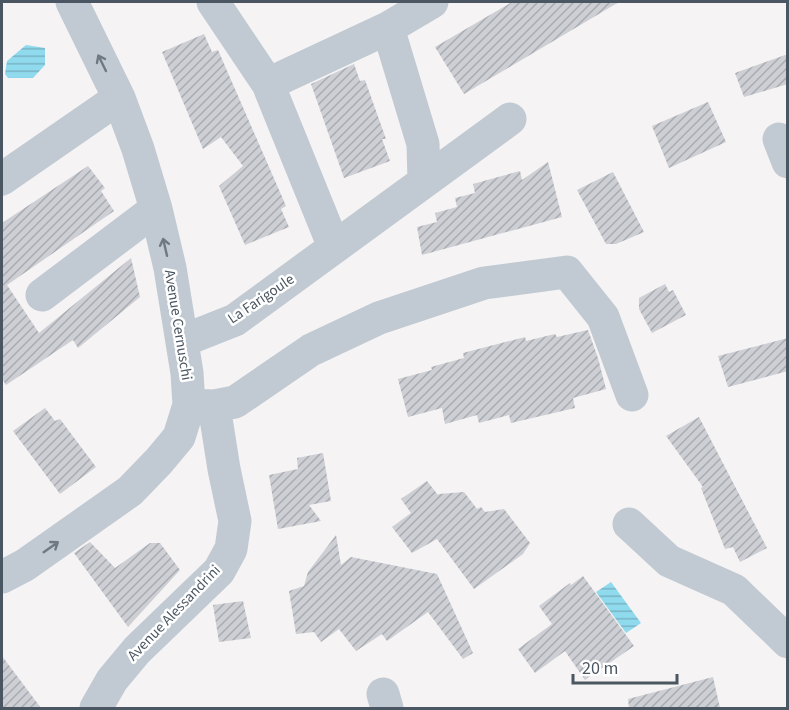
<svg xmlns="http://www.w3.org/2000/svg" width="789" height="710" font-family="'Source Sans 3',sans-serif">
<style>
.water{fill:url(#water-rules)}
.building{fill:url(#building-hatch)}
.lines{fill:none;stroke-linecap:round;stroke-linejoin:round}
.minor{stroke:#c1cad2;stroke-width:33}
.oneway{stroke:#6e7983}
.labels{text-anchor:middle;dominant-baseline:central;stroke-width:5;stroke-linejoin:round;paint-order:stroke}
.street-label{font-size:15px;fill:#4a5661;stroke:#fff}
</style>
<defs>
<pattern id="water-rules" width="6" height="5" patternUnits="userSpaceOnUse" patternTransform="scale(1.5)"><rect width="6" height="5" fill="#90daee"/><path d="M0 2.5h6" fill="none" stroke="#78b4c4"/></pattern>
<pattern id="building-hatch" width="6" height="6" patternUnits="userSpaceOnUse" patternTransform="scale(1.5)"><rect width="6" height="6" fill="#cdcfd5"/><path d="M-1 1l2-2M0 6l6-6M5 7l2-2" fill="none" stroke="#a8abb0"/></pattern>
</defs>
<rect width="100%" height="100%" fill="#f5f3f3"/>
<path class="water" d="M 26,45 L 45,48 L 45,65 L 33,78 L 8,78 L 5,74 L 7,61 Z
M 611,582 L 641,623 L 626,633 L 596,592 Z"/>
<path class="building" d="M 512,2 L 619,2 L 464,94 L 435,47 Z
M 204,34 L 212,52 L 218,50 L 286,206 L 281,209 L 289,227 L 245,245 L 219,186 L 243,166 L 221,137 L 203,149 L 162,52 Z
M 788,54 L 788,84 L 744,97 L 735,73 Z
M 354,64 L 360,81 L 365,80 L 386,139 L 382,139 L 390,161 L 344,178 L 311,84 Z
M 708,102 L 726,142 L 669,168 L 652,126 Z
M 548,162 L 562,217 L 422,255 L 417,227 L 437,222 L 435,213 L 457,207 L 455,198 L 475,193 L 473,184 L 520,171 L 522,180 Z
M 88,166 L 105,188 L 101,191 L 114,211 L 7,285 L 39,333 L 131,258 L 140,297 L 78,348 L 73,340 L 6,385 L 2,379 L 3,362 L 2,360 L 2,223 Z
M 613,172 L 644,232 L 616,244 L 606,244 L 577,190 Z
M 665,284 L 669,292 L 673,290 L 686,315 L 652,333 L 639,309 L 639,298 Z
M 588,330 L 598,358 L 606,389 L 573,398 L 575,408 L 511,423 L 509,415 L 479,423 L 477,415 L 445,424 L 442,408 L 408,417 L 398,379 L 432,370 L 431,367 L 464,358 L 463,353 L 525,337 L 526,341 L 555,334 L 557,337 Z
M 788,338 L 788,371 L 728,387 L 718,356 Z
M 45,408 L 55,421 L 60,419 L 96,467 L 60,494 L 13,431 Z
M 699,417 L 767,548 L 740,562 L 733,547 L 725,549 L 701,488 L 703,487 L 666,436 Z
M 323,453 L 331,501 L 309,505 L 321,521 L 278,529 L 269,475 L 298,469 L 297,458 Z
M 427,481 L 438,495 L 439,494 L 464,492 L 477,509 L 481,507 L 485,512 L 504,509 L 530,543 L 523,554 L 474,589 L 437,539 L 412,553 L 392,527 L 411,513 L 401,499 Z
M 336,535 L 341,565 L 351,557 L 437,574 L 473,653 L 463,659 L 428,612 L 387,641 L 382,634 L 356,651 L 339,629 L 321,642 L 314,632 L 296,634 L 289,591 L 304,586 L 308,572 Z
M 90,542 L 115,568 L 150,543 L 160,543 L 180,570 L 128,627 L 74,553 Z
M 583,576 L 634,646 L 585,680 L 565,651 L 535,673 L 518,649 L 552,624 L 539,606 L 570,583 L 571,585 Z
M 243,601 L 251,638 L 219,642 L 213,605 Z
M 2,656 L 41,708 L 2,708 Z
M 713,677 L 720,708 L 629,708 L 628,699 Z"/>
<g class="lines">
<path class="minor" d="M 213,2 L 268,84
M 388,28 L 423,144 L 424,181
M 779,139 L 788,162
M 2,179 L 119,98
M 334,247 L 268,84 L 388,28 L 432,2
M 42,295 L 156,209
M 182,341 L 235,320 L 510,119
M 189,405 L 214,406 L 235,402 L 311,350 L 379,318 L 484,283 L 567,272 L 603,317 L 632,395
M 629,524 L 669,561 L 734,590 L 788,642
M 2,577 L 25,565 L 130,491 L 159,461 L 179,437 L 189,405 L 187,373 L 170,268 L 156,209 L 138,149 L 119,98 L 72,2
M 383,694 L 387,708
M 96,708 L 112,680 L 137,650 L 219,571 L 231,549 L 235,521 L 224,469 L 214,406"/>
</g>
<defs><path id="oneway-shaft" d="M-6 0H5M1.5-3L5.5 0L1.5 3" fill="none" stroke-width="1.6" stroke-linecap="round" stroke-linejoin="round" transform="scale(1.5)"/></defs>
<g class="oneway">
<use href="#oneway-shaft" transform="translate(102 63) rotate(-116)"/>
<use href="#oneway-shaft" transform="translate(165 247) rotate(-103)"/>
<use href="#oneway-shaft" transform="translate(51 547) rotate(-35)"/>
</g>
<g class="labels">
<g class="street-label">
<text transform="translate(261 299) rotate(-34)">La Farigoule</text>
<text transform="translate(178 325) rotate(81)">Avenue Cernuschi</text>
<text transform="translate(174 613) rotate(-46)">Avenue Alessandrini</text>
</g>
</g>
<rect width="789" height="710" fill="none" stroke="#4a5661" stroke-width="6"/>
<path d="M573 674v9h104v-9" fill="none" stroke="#4a5661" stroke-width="3"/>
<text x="582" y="674" font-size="18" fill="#4a5661" stroke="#ffffff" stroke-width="4.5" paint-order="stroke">20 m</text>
</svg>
